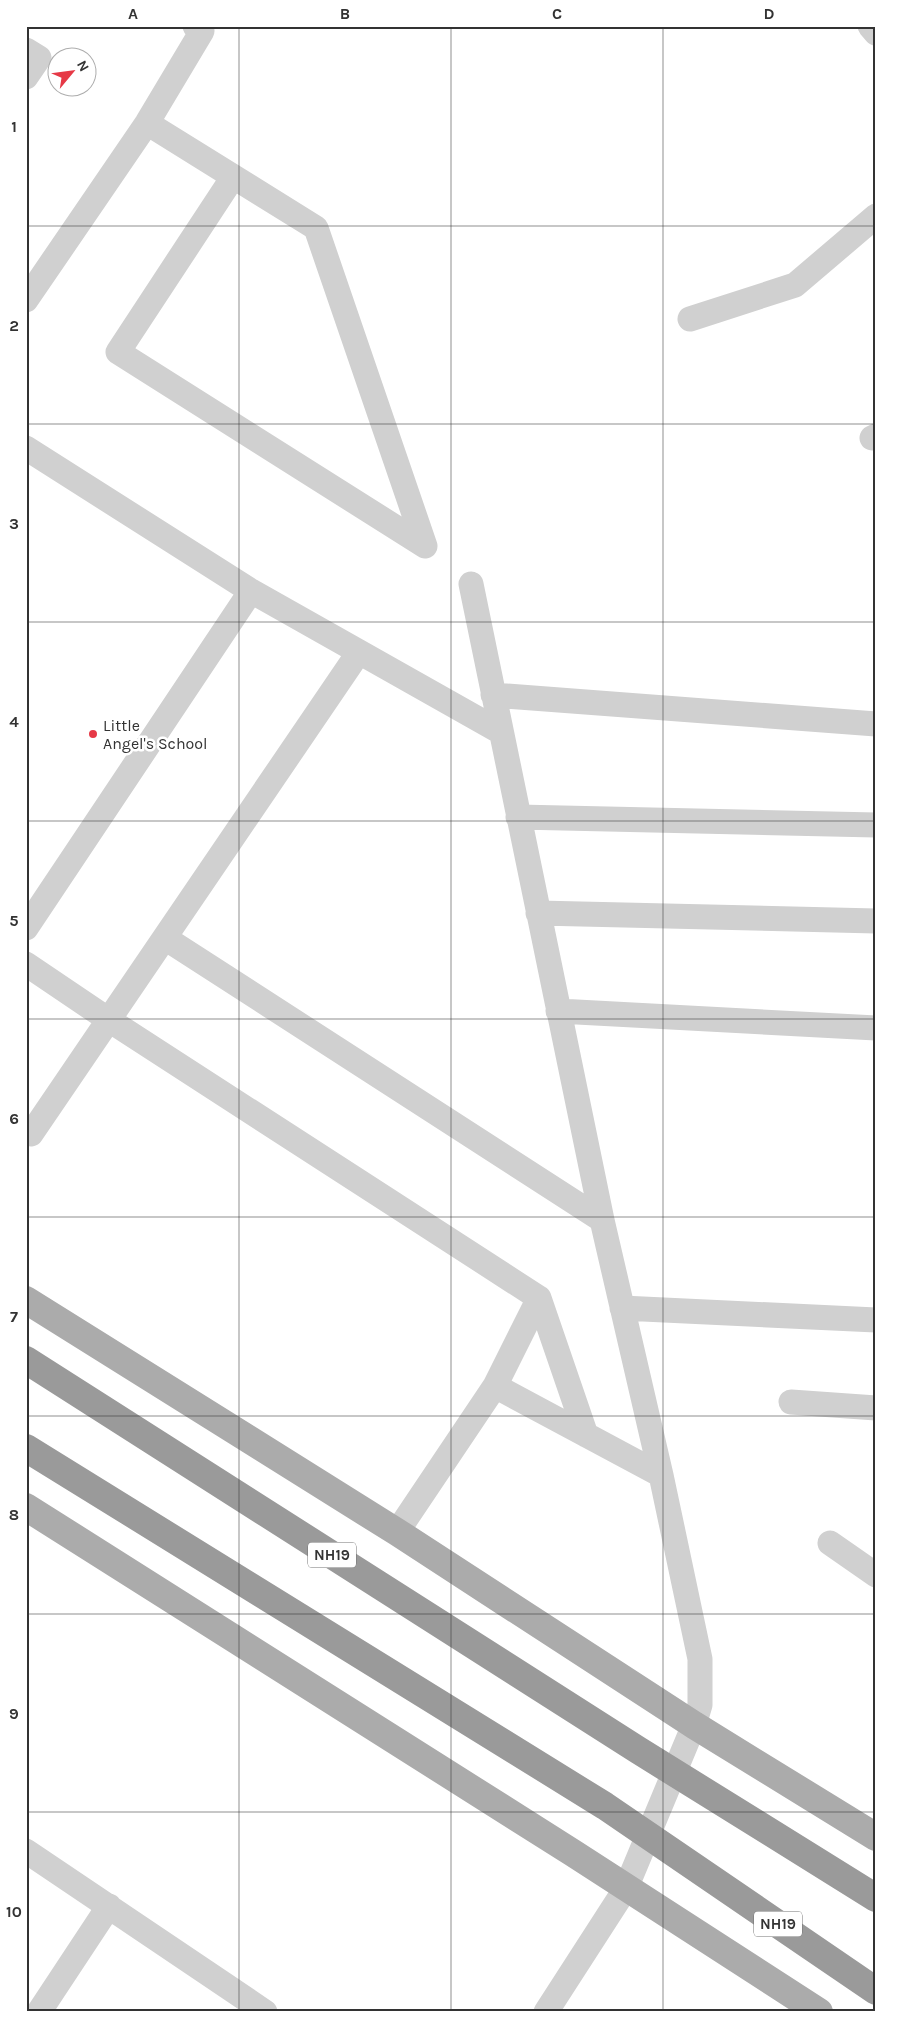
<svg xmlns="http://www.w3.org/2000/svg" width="902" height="2038" font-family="Karla,sans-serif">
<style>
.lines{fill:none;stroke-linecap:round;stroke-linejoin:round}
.street{stroke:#d0d0d0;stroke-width:25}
.primary{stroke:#ababab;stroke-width:28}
.highway{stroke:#9a9a9a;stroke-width:28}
.grid{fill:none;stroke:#333;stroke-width:1;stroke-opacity:0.55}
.poi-dot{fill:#e63946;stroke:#fff;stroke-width:2}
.labels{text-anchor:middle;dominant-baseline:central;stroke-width:5;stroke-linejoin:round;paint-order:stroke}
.shield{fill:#fff;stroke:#707070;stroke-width:1}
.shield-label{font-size:15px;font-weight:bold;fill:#333}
.poi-label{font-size:16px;fill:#333;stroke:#fff;text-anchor:start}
.neatline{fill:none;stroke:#333;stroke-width:2}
.grid-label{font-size:16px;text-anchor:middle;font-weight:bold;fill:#333}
</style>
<rect width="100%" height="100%" fill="#fff"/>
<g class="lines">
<path class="street" d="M 870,26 L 876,33
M 26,50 L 39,58 L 26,77
M 147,123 L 316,228 L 425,546
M 233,177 L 118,352 L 425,546
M 26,300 L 147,123 L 202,31 L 195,26
M 690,319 L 795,285 L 876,216
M 872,438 L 876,436
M 26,448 L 251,591 L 501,732
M 471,584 L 602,1220 L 661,1475 L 700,1659 L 700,1705 L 694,1725 L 626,1888 L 546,2012
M 493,695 L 876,724
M 518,817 L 876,825
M 538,913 L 876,921
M 26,928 L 251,591
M 165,938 L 602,1220
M 26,964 L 109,1020 L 539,1298 L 586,1435
M 558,1011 L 876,1028
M 31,1134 L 359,652
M 622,1308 L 876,1320
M 495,1386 L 539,1298
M 791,1402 L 876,1408
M 397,1532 L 495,1386 L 661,1475
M 830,1543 L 876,1575
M 26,1851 L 265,2012
M 39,2012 L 109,1906"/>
<path class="primary" d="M 26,1300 L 397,1532 L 694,1725 L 876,1837
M 26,1507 L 573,1853 L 819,2012"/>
<path class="highway" d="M 26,1360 L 638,1750 L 876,1898
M 26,1448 L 605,1806 L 876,1991"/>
</g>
<path class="grid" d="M 239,26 L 239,2012M 451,26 L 451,2012M 663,26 L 663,2012M 26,226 L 876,226M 26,424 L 876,424M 26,622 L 876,622M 26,821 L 876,821M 26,1019 L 876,1019M 26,1217 L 876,1217M 26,1416 L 876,1416M 26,1614 L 876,1614M 26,1812 L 876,1812"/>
<circle class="poi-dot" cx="93" cy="734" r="5"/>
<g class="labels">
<g class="shield">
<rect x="308" y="1542.5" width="48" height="25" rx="4"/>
<rect x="754" y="1911.5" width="48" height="25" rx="4"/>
</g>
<g class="shield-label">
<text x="332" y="1555">NH19</text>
<text x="778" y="1924">NH19</text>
</g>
<g class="poi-label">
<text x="103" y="725">Little<tspan x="103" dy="18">Angel's School</tspan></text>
</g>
</g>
<rect width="902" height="2038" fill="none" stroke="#ffffff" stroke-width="55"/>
<g transform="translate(72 72) rotate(61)"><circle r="24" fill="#ffffff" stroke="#adadad"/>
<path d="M0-4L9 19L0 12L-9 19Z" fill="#e63946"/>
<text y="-8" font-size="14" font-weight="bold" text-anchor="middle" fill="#333333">N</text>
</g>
<rect x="28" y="28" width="846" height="1982" class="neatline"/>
<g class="grid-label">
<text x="133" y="19">A</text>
<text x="345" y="19">B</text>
<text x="557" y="19">C</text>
<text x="769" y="19">D</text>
<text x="14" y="132">1</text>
<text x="14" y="331">2</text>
<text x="14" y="529">3</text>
<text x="14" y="727">4</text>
<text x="14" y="926">5</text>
<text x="14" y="1124">6</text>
<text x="14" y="1322">7</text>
<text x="14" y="1520">8</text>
<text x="14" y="1719">9</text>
<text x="14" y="1917">10</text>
</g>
</svg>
